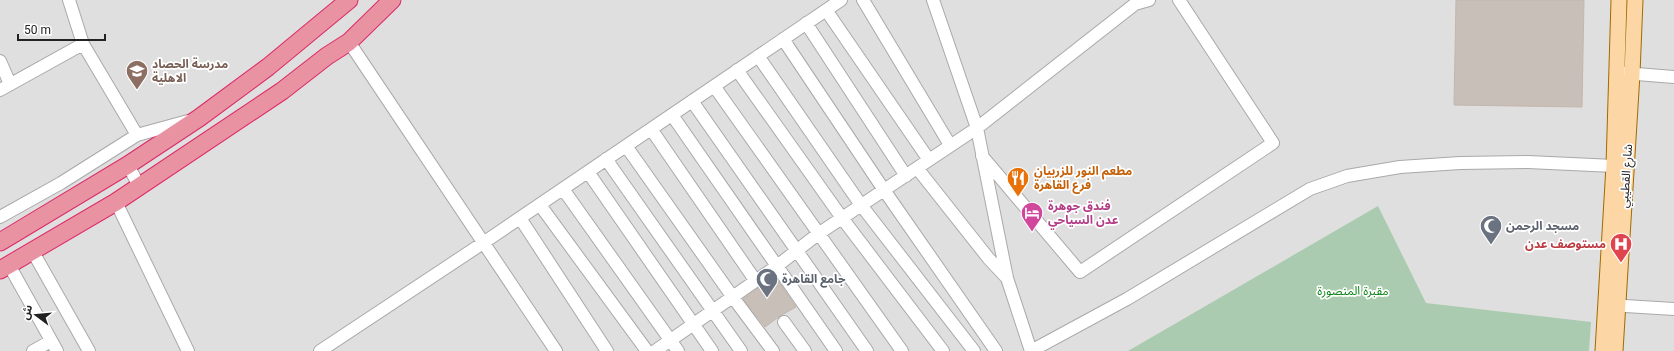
<svg xmlns="http://www.w3.org/2000/svg" width="1674" height="351" font-family="Roboto,'Noto Sans Arabic',sans-serif">
<style>
.residential{fill:#e0dfdf}
.cemetery{fill:#aacbaf}
.building{fill:#c7bfb8;stroke:#c4b6ab}
.lines{fill:none;stroke-linecap:round;stroke-linejoin:round}
.minor-casing{stroke:#a9a9a9;stroke-width:14}
.major-casing{stroke:#a06b00;stroke-width:17}
.highway-casing{stroke:#dc2a67;stroke-width:19}
.minor{stroke:#fff;stroke-width:12}
.major{stroke:#fcd6a4;stroke-width:15}
.highway{stroke:#e892a2;stroke-width:17}
.labels{text-anchor:middle;dominant-baseline:central;stroke-width:3.5;stroke-linejoin:round;paint-order:stroke}
.education-label{font-size:12px;font-weight:bold;fill:#785e54;stroke:#fff;text-anchor:start}
.food-label{font-size:12px;font-weight:bold;fill:#c56008;stroke:#fff;text-anchor:start}
.street-label{font-size:12px;fill:#222;stroke:#fff}
.hotel-label{font-size:12px;font-weight:bold;fill:#b23c85;stroke:#fff;text-anchor:start}
.worship-label{font-size:12px;font-weight:bold;fill:#5b616d;stroke:#fff;text-anchor:start}
.health-label{font-size:12px;font-weight:bold;fill:#be3a42;stroke:#fff;text-anchor:end}
.park-label{font-size:12px;fill:#0c8416;stroke:#fff}
</style>
<rect width="100%" height="100%" fill="#f2efe9"/>
<path class="residential" d="M 0,0 L 1674,0 L 1674,351 L 0,351 Z"/>
<path class="cemetery" d="M 1378,206 L 1426,303 L 1591,322 L 1589,351 L 1128,351 Z"/>
<path class="building" d="M 1456,0 L 1584,0 L 1582,107 L 1454,105 Z
M 775,276 L 796,307 L 780,316 L 765,327 L 743,299 Z"/>
<g class="lines">
<g class="minor-casing">
<path id="minor" d="M 69,0 L 83,44
M 863,0 L 950,145
M 933,0 L 977,128 L 1007,278 L 1031,351
M 826,10 L 929,160
M 806,23 L 906,176
M 783,39 L 884,190 L 996,351
M 349,42 L 556,351
M 758,56 L 861,205 L 974,351
M 0,61 L 10,84
M 737,70 L 842,218 L 943,351
M 1624,73 L 1674,77
M 714,86 L 902,351
M 0,90 L 83,44 L 137,135
M 692,101 L 867,351
M 672,115 L 836,351
M 651,129 L 755,280
M 626,146 L 732,296 L 773,351
M 982,156 L 1080,272 L 1273,143 L 1179,0
M 606,159 L 741,351
M 128,165 L 139,186
M 917,168 L 989,259 L 1007,278
M 588,172 L 712,351
M 563,189 L 678,351
M 116,202 L 188,351
M 540,205 L 647,351
M 0,217 L 61,183 L 137,135 L 188,121
M 520,218 L 607,351
M 33,252 L 89,351
M 9,265 L 57,351
M 1609,305 L 1674,309
M 784,322 L 805,351
M 33,351 L 51,341
M 320,351 L 483,243 L 841,0
M 655,351 L 777,266 L 818,234 L 977,128 L 1135,4 L 1149,0
M 1031,351 L 1127,299 L 1310,189 L 1347,176 L 1400,167 L 1460,163 L 1528,162 L 1614,166"/>
</g>
<g class="major-casing">
<path id="major" d="M 1603,351 L 1614,166 L 1619,0
M 1615,351 L 1632,74 L 1635,0"/>
</g>
<g class="highway-casing">
<path id="highway" d="M 0,242 L 128,165 L 199,118 L 268,67 L 349,0
M 0,270 L 116,202 L 282,91 L 327,56 L 349,42 L 392,0"/>
</g>
<use href="#minor" class="minor"/>
<use href="#major" class="major"/>
<use href="#highway" class="highway"/>
</g>
<defs>
<g id="school-pin" transform="scale(1.15)"><path d="M0 17L-7.5 6A9.5 9.5 0 1 1 7.5 6Z" fill="#8d6e63" stroke="#fff"/><path d="M0-5L7-2L0 1L-7-2ZM-4 1L0 2.5L4 1V4Q0 6-4 4Z" fill="#fff"/></g>
<g id="restaurant-pin" transform="scale(1.15)"><path d="M0 17L-7.5 6A9.5 9.5 0 1 1 7.5 6Z" fill="#e8710a" stroke="#fff"/><path d="M-5-6h1v4h1v-4h1v4h1v-4h1v5L-1.5 .5V6h-2V.5L-5-1ZM5-6V6H3V1.5H1.5Q1.5-4 5-6Z" fill="#fff"/></g>
<g id="hotel-pin" transform="scale(1.15)"><path d="M0 17L-7.5 6A9.5 9.5 0 1 1 7.5 6Z" fill="#d1479c" stroke="#fff"/><path d="M-6-4.5h1.5V1H6V5H4.5V3h-9V5H-6ZM-4 0a1.8 1.8 0 1 1 3.6 0ZM.5 0V-2.5h3Q6-2.5 6 0Z" fill="#fff"/></g>
<g id="mosque-pin" transform="scale(1.15)"><path d="M0 17L-7.5 6A9.5 9.5 0 1 1 7.5 6Z" fill="#6b7280" stroke="#fff"/><path d="M3.5-4.9A6 6 0 1 0 3.5 4.9A5 5 0 1 1 3.5-4.9Z" fill="#fff"/></g>
<g id="hospital-pin" transform="scale(1.15)"><path d="M0 17L-7.5 6A9.5 9.5 0 1 1 7.5 6Z" fill="#e0444e" stroke="#fff"/><path d="M-5-5h3v3.5h4V-5h3V5h-3V1.5h-4V5h-3Z" fill="#fff"/></g>
</defs>
<g fill-rule="evenodd">
<use href="#school-pin" x="137" y="71"/>
<use href="#restaurant-pin" x="1018" y="178"/>
<use href="#hotel-pin" x="1032" y="213"/>
<use href="#mosque-pin" x="1491" y="226"/>
<use href="#hospital-pin" x="1621" y="244"/>
<use href="#mosque-pin" x="767" y="279"/>
</g>
<g class="labels">
<g class="education-label">
<text x="152" y="64">مدرسة الحصاد<tspan x="152" dy="14">الاهلية</tspan></text>
</g>
<g class="food-label">
<text x="1034" y="171">مطعم النور للزربيان<tspan x="1034" dy="14">فرع القاهرة</tspan></text>
</g>
<g class="street-label">
<text transform="translate(1626 176) rotate(-86)">شارع القطيبي</text>
</g>
<g class="hotel-label">
<text x="1048" y="206">فندق جوهرة<tspan x="1048" dy="14">عدن السياحي</tspan></text>
</g>
<g class="worship-label">
<text x="1506" y="226">مسجد الرحمن</text>
<text x="782" y="279">جامع القاهرة</text>
</g>
<g class="health-label">
<text x="1606" y="244">مستوصف عدن</text>
</g>
<g class="park-label">
<text x="1353" y="291">مقبرة المنصورة</text>
</g>
</g>
<g transform="translate(36 315) rotate(286)" stroke="#ffffff" stroke-width="3" paint-order="stroke">
<path d="M0-3L7 15L0 10L-7 15Z" fill="#222222"/>
<text y="-6" font-size="11" font-weight="bold" text-anchor="middle" fill="#222222">ش</text>
</g>
<path d="M18 34v6h87v-6" fill="none" stroke="#222222" stroke-width="2"/>
<text x="24" y="34" font-size="12" fill="#222222" stroke="#ffffff" stroke-width="3" paint-order="stroke">50 m</text>
</svg>
